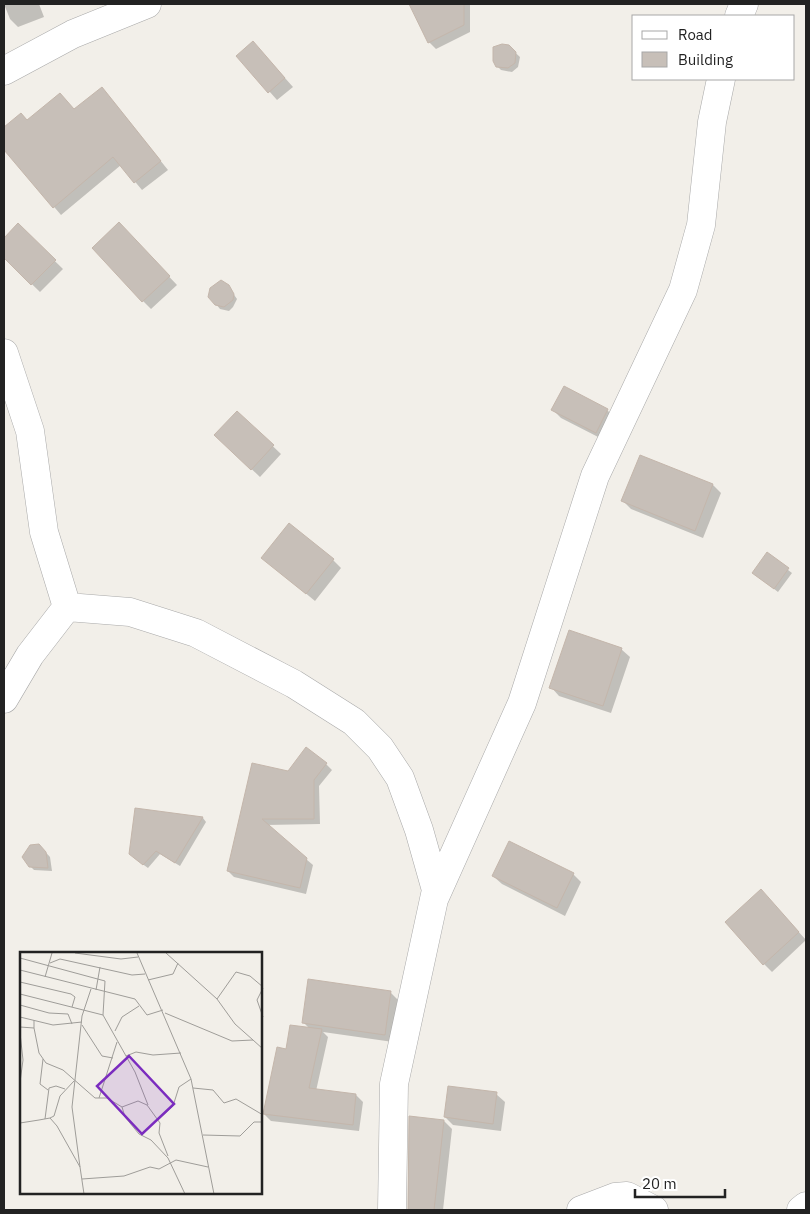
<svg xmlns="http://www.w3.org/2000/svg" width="810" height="1214" font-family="'IBM Plex Sans',sans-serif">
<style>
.shadow{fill:#0003}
.building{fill:#c7bfb8;stroke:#c4b6ab}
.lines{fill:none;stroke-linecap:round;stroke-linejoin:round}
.minor-casing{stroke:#a9a9a9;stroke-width:29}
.minor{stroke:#fff;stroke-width:28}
.inset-road{fill:none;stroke:#9f9d99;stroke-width:1}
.view{fill:#7b2cbf;fill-opacity:0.15;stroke:#7b2cbf;stroke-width:2.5}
.inset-edge{fill:none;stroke:#222;stroke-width:2.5}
</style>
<rect width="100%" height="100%" fill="#f2efe9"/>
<path class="shadow" d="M 4,4 L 39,4 L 44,17 L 18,27 L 10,19 Z
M 410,4 L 470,4 L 470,32 L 436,49 L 429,42 Z
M 508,46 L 520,57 L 518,67 L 512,72 L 501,70 L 497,66 L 493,56 L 494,48 Z
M 261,51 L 293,87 L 277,100 L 238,56 Z
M 102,88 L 168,170 L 142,190 L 121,165 L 61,215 L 4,148 L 4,128 L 21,114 L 28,122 L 74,110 Z
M 18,225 L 63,269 L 40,292 L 4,257 L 4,240 Z
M 127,232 L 177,285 L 151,309 L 143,301 Z
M 228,286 L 237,299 L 233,307 L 229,311 L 220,309 L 216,304 Z
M 553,410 L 607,410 L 615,418 L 604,440 L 561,418 Z
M 237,412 L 281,454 L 260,477 L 224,443 Z
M 640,457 L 713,485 L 721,493 L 703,538 L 631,509 L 623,501 Z
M 767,554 L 792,573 L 778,592 L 757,576 Z
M 263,558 L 333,560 L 341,568 L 315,601 Z
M 621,649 L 630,657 L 611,713 L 559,696 L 551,687 Z
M 326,764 L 332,770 L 319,786 L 320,824 L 266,825 L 313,865 L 306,894 L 234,877 L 228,871 L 288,772 Z
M 136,809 L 203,818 L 206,822 L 180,866 L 160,854 L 148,868 L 134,858 Z
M 39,845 L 50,857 L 52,871 L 34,870 L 30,866 Z
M 573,874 L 581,882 L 565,916 L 502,884 L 493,876 Z
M 769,899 L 806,940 L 772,972 L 764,964 Z
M 390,992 L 398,1000 L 393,1042 L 323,1032 L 328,1037 L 316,1091 L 356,1095 L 363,1102 L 359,1131 L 271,1121 L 264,1114 L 287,1051 L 310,1029 L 303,1022 Z
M 496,1094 L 505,1102 L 501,1131 L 453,1125 L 445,1117 Z
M 410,1117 L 444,1121 L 452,1129 L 443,1210 L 408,1210 Z"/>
<path class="building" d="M 409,4 L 464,4 L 464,25 L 428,43 Z
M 253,41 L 285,78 L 268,93 L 236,56 Z
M 502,44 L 509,45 L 516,52 L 515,63 L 508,68 L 496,67 L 493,61 L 493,47 Z
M 102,87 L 161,161 L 134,183 L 113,157 L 53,208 L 4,150 L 4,127 L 21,113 L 27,120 L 60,93 L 74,109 Z
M 119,222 L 170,276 L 142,302 L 92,248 Z
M 18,223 L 56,260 L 31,285 L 4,258 L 4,238 Z
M 221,280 L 229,285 L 234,294 L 233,300 L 224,307 L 215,305 L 208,297 L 210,288 Z
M 564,386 L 608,409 L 596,433 L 551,410 Z
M 237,411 L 274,445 L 251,470 L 214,435 Z
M 640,455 L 713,484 L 695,531 L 621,501 Z
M 289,523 L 334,559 L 306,594 L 261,558 Z
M 767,552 L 789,568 L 774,589 L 752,573 Z
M 569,630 L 622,648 L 603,706 L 549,688 Z
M 306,747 L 327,763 L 314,780 L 314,819 L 262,819 L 307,858 L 300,888 L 227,871 L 252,763 L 288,771 Z
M 135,808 L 203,817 L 175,863 L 156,851 L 143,865 L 129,854 Z
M 509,841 L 574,873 L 557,908 L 492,876 Z
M 39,844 L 46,852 L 48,868 L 29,867 L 22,857 L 30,845 Z
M 761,889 L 799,932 L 763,965 L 725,922 Z
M 308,979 L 391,991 L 385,1035 L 302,1023 Z
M 290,1025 L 322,1029 L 309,1088 L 356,1094 L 353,1125 L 263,1114 L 277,1047 L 286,1049 Z
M 448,1086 L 497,1092 L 493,1124 L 444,1117 Z
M 409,1116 L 444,1120 L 434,1210 L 408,1210 Z"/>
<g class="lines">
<g class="minor-casing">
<path id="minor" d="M 739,16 L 744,4
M 4,71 L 73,34 L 147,4
M 4,353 L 30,431 L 44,532 L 67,607
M 67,607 L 130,612 L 196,633 L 294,684 L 354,722 L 380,748 L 400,778 L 419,830 L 436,890 L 394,1084 L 392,1210
M 4,699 L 30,655 L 67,607
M 435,897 L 522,703 L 595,476 L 683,290 L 701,225 L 712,122 L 721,79
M 581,1210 L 615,1197 L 627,1196 L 654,1210
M 801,1210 L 806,1206"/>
</g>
<use href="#minor" class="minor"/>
</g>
<g transform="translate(20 952)">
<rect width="242" height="242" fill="#f2efe9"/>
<path class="inset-road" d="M 55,1 L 101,7 L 118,5M 117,1 L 171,127 L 194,242M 146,1 L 197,47 L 215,72 L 233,88M 0,6 L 85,29 L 83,63 L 115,120 L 128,153M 30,11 L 40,7 L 112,23 L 125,22M 0,18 L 115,47 L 127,63 L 143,58M 25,25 L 32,1M 128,28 L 153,22 L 158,11M 0,30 L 51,42 L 55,45 L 52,55M 243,36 L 237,48 L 243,65M 76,38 L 80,15M 0,42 L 83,63M 197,47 L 216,20 L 230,24 L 243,35M 0,53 L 29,61 L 48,62 L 52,72M 145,61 L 212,89 L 233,88 L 243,97M 0,65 L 33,73 L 62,70M 62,73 L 82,104 L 93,106M 0,75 L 14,76 L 14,68M 14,76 L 19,101 L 26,111 L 43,118 L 75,146 L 87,146 L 102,155 L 105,165 L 119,182 L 131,188 L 148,206 L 165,242M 95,79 L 102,65 L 119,54M 0,81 L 3,108 L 0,130M 106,104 L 116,100 L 133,103 L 161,101M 23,107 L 20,132 L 28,138M 173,136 L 193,138 L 204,151 L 216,147 L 243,163M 79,146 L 97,90M 102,155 L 118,149 L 127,153 L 140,171 L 139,181 L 148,204M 30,166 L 34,164 L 40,144 L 54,129M 25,167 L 29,136 L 36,134 L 45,137M 19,168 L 30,166 L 37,174 L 60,215 L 64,242M 138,168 L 153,154 L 159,135 L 171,127M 0,171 L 19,168M 183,183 L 220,184 L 234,170 L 243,170M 60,215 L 52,155 L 62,64 L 71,37M 62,227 L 104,224 L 130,215 L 139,217 L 156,208 L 188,215"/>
<path class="view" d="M 109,104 L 154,152 L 122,182 L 77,134 Z"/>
<rect width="242" height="242" class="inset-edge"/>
</g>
<rect width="810" height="1214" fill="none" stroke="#222222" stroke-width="10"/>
<rect x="632" y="15" width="162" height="65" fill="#ffffff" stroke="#a7a7a7"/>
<rect x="642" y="31" width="25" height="8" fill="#ffffff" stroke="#a7a7a7"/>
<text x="678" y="40" font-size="15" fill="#222222">Road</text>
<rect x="642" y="52" width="25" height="15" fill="#c7bfb8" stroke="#a7a7a7"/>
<text x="678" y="65" font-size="15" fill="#222222">Building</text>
<path d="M635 1189v8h90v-8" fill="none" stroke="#222222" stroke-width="2.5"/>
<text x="642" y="1189" font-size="15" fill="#222222" stroke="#ffffff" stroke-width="4" paint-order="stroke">20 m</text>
</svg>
